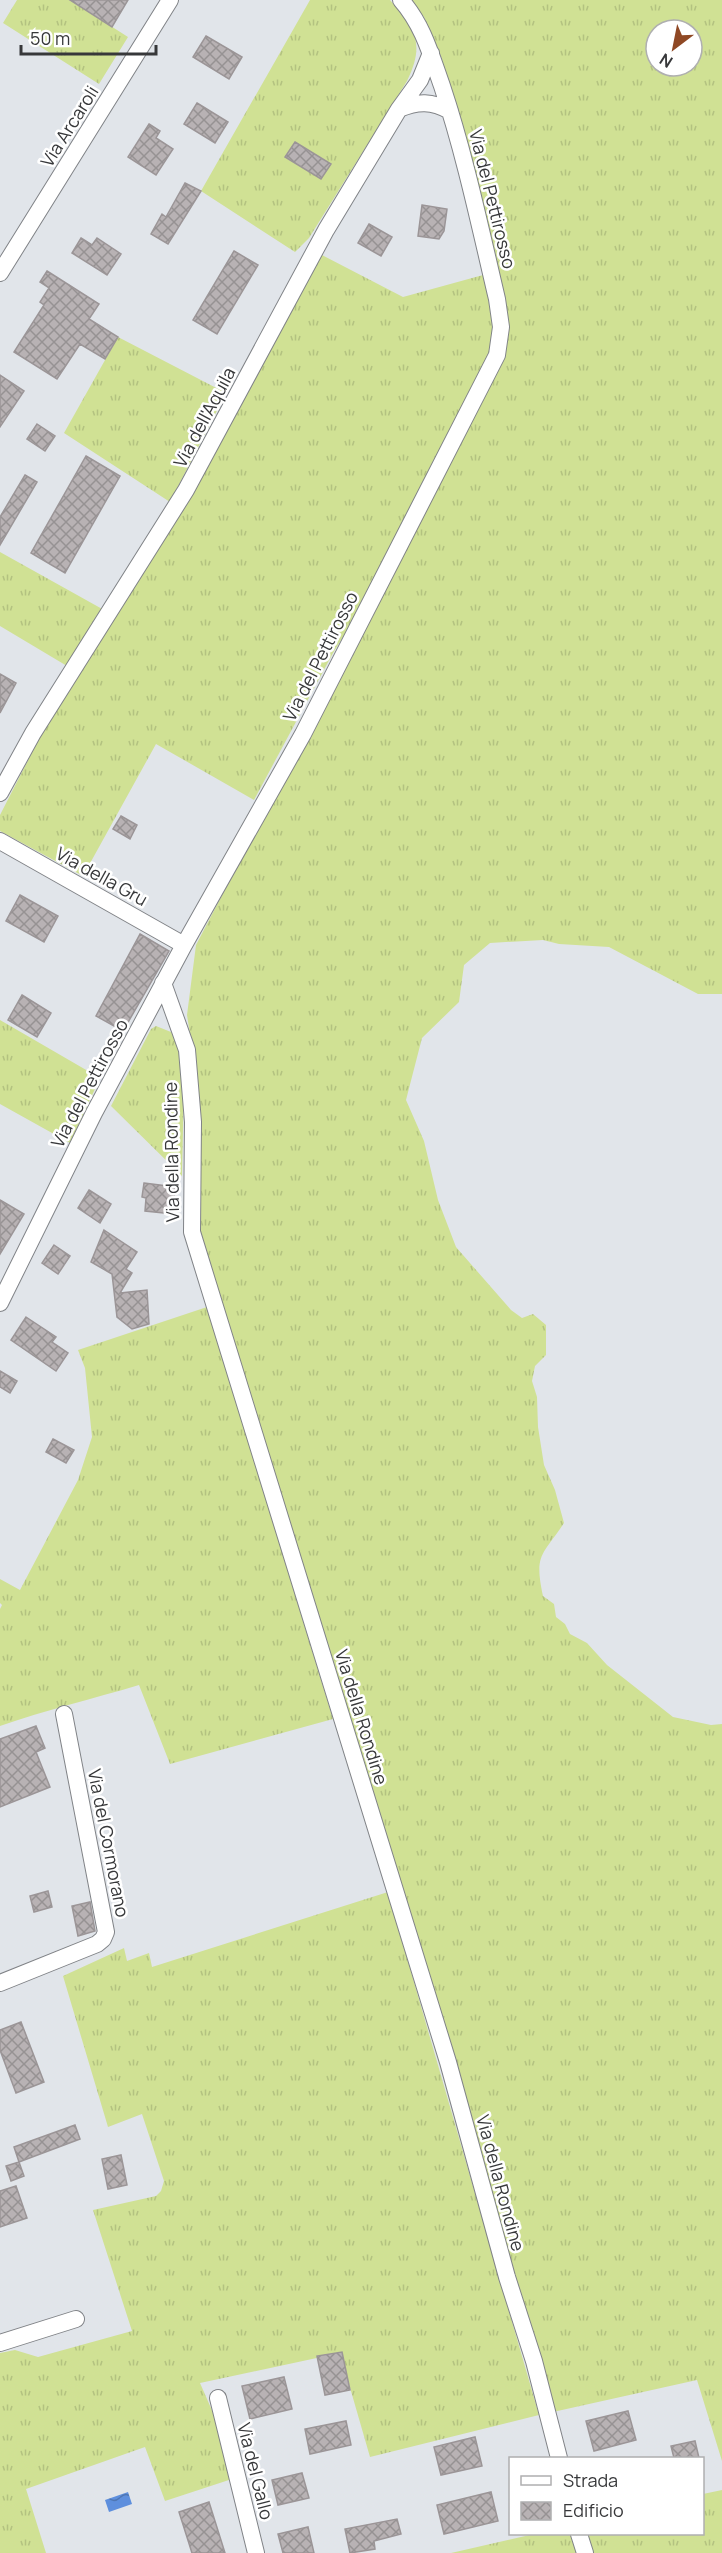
<svg xmlns="http://www.w3.org/2000/svg" width="722" height="2553" font-family="Manrope,sans-serif">
<style>
.grass{fill:url(#grass-tufts);fill-rule:evenodd}
.water{fill:url(#water-waves)}
.building{fill:url(#building-cross-hatch);stroke:#9b9597;stroke-width:1.5}
.lines{fill:none;stroke-linecap:round;stroke-linejoin:round}
.street-casing{stroke:#808387;stroke-width:18}
.street{stroke:#fff;stroke-width:16}
.labels{text-anchor:middle;dominant-baseline:central;stroke-width:5;stroke-linejoin:round;paint-order:stroke}
.street-label{font-size:18px;fill:#37383a;stroke:#fff}
</style>
<defs>
<pattern id="grass-tufts" width="24" height="20" patternUnits="userSpaceOnUse" patternTransform="scale(1.5)"><rect width="24" height="20" fill="#d0e194"/><path d="M3 7l-1-3M5 7V3M7 7l1-3M15 17l-1-3M17 17v-4M19 17l1-3" fill="none" stroke="#b3c280"/></pattern>
<pattern id="water-waves" width="16" height="10" patternUnits="userSpaceOnUse" patternTransform="scale(1.5)"><rect width="16" height="10" fill="#5e8fdd"/><path d="M0 5q4-4 8 0t8 0" fill="none" stroke="#4e76b4"/></pattern>
<pattern id="building-cross-hatch" width="8" height="8" patternUnits="userSpaceOnUse" patternTransform="scale(1.5)"><rect width="8" height="8" fill="#b8b2b4"/><path d="M0 0l8 8M0 8l8-8" fill="none" stroke="#969293"/></pattern>
</defs>
<rect width="100%" height="100%" fill="#e1e5ea"/>
<path class="grass" d="M 17,0 L 70,0 L 128,37 L 99,84 L 3,23 Z
M 310,0 L 390,0 C 416,29 425,44 407,81 L 309,238 L 295,252 L 201,191 Z
M 410,0 L 722,0 L 722,994 L 698,994 L 609,947 L 559,944 L 543,940 L 490,943 L 464,965 L 459,1002 L 422,1038 L 406,1100 L 424,1141 L 438,1200 L 456,1247 L 511,1310 L 522,1318 L 533,1314 L 546,1325 L 546,1355 L 535,1366 L 532,1381 L 537,1397 L 538,1427 L 544,1465 L 555,1490 L 564,1523 C 542,1556 534,1554 543,1596 L 554,1604 L 556,1617 L 565,1624 L 570,1634 L 587,1643 L 607,1665 L 673,1717 L 711,1725 L 722,1724 L 722,2461 L 697,2380 L 553,2412 L 200,1233 L 192,1047 L 187,1015 L 196,945 L 500,363 L 497,270 L 442,59 L 424,17 ZM 656,30 L 692,30 L 692,66 L 656,66 Z
M 320,254 L 403,297 L 483,275 C 489,302 496,326 490,354 L 356,616 L 333,653 L 254,800 L 156,744 L 83,876 L 0,831 L 0,815 L 41,735 Z
M 118,337 L 226,393 L 170,502 L 64,433 Z
M 0,552 L 104,610 L 67,666 L 0,626 Z
M 0,1020 L 100,1078 L 70,1143 L 0,1104 Z
M 156,1026 L 171,1032 L 179,1044 L 184,1083 L 182,1176 L 111,1106 L 151,1029 Z
M 207,1307 L 333,1719 L 170,1764 L 139,1685 C 92,1699 46,1710 0,1726 L 0,1609 L 2,1605 L 0,1603 L 0,1579 L 20,1590 L 78,1480 L 92,1437 L 85,1368 L 78,1350 Z
M 388,1892 L 539,2415 L 370,2457 L 340,2353 L 200,2383 L 214,2415 L 232,2479 L 165,2501 L 145,2447 L 26,2489 L 46,2553 L 0,2553 L 0,2353 L 15,2350 L 38,2357 L 132,2331 L 93,2210 L 156,2196 L 161,2191 L 164,2181 L 142,2114 L 108,2127 L 63,1976 L 124,1948 L 127,1961 L 149,1953 L 152,1967 Z
M 722,2490 L 722,2553 L 591,2553 L 584,2534 L 702,2534 L 703,2494 Z
M 534,2534 L 574,2534 L 581,2553 L 451,2553 Z"/>
<path class="water" d="M 128,2492 L 132,2504 L 109,2512 L 105,2500 Z"/>
<path class="building" d="M 70,0 L 128,0 L 112,27 Z
M 206,36 L 242,57 L 229,79 L 193,57 Z
M 197,103 L 228,122 L 215,143 L 184,124 Z
M 149,124 L 160,131 L 156,138 L 173,149 L 156,175 L 128,157 Z
M 295,142 L 331,164 L 321,179 L 285,157 Z
M 185,183 L 201,191 L 168,244 L 151,234 L 162,214 L 166,217 Z
M 422,205 L 447,209 L 444,231 L 439,239 L 418,236 Z
M 369,224 L 392,237 L 381,256 L 358,243 Z
M 81,238 L 92,245 L 97,238 L 121,254 L 107,275 L 72,253 Z
M 234,251 L 258,265 L 217,334 L 193,320 Z
M 47,271 L 99,304 L 89,319 L 118,337 L 105,359 L 80,344 L 57,379 L 14,352 L 44,305 L 40,302 L 49,288 L 40,282 Z
M 0,375 L 24,391 L 0,427 Z
M 37,424 L 55,436 L 45,451 L 27,439 Z
M 86,456 L 120,476 L 65,573 L 31,553 Z
M 25,475 L 37,482 L 0,545 L 0,517 Z
M 0,674 L 16,683 L 0,713 Z
M 121,816 L 137,825 L 130,839 L 113,829 Z
M 20,895 L 58,916 L 44,942 L 6,921 Z
M 140,934 L 169,951 L 123,1031 L 96,1016 Z
M 22,995 L 51,1013 L 37,1037 L 8,1020 Z
M 144,1183 L 175,1187 L 173,1214 L 145,1211 L 146,1198 L 142,1197 Z
M 89,1190 L 111,1204 L 100,1223 L 78,1208 Z
M 0,1200 L 24,1214 L 0,1254 Z
M 104,1230 L 137,1252 L 126,1269 L 132,1273 L 120,1293 L 147,1290 L 149,1324 L 132,1329 L 117,1317 L 112,1274 L 91,1262 Z
M 54,1245 L 70,1256 L 58,1274 L 42,1263 Z
M 26,1317 L 56,1337 L 52,1342 L 68,1353 L 56,1371 L 11,1340 Z
M 0,1371 L 17,1381 L 10,1393 L 0,1387 Z
M 53,1439 L 74,1450 L 66,1463 L 46,1452 Z
M 36,1726 L 45,1748 L 36,1752 L 50,1787 L 0,1807 L 0,1739 Z
M 48,1891 L 52,1907 L 34,1912 L 30,1896 Z
M 90,1902 L 95,1931 L 78,1936 L 72,1906 Z
M 21,2022 L 44,2082 L 16,2093 L 0,2050 L 0,2030 Z
M 75,2125 L 80,2139 L 19,2162 L 14,2147 Z
M 121,2155 L 127,2185 L 108,2189 L 102,2159 Z
M 19,2162 L 24,2176 L 11,2181 L 6,2166 Z
M 16,2186 L 27,2218 L 0,2227 L 0,2191 Z
M 342,2352 L 350,2390 L 325,2395 L 317,2356 Z
M 284,2377 L 292,2409 L 250,2419 L 242,2386 Z
M 628,2411 L 636,2440 L 594,2451 L 586,2421 Z
M 346,2421 L 351,2445 L 310,2454 L 305,2429 Z
M 475,2437 L 482,2466 L 441,2475 L 434,2447 Z
M 695,2441 L 699,2458 L 674,2458 L 671,2446 Z
M 302,2473 L 309,2498 L 278,2505 L 272,2480 Z
M 491,2492 L 498,2521 L 444,2534 L 437,2505 Z
M 209,2502 L 225,2553 L 192,2553 L 179,2512 Z
M 397,2519 L 401,2534 L 374,2541 L 375,2549 L 350,2553 L 345,2529 Z
M 308,2527 L 314,2553 L 283,2553 L 278,2534 Z"/>
<g class="lines">
<g class="street-casing">
<path id="street" d="M 399,109 C 418,101 432,101 450,111
M 0,273 L 170,0
M 0,793 L 33,733 L 186,490 L 326,230 L 399,109 L 420,80 L 431,53
M 0,841 L 184,945
M 163,983 L 187,1050 L 193,1122 L 192,1232 L 448,2062 L 507,2277 L 534,2361 L 559,2458
M 0,1303 L 94,1113 L 184,945 L 303,734 L 497,355 L 501,327 L 497,299 C 480,227 465,155 442,86 C 431,55 423,25 401,0
M 0,1983 L 97,1944 L 103,1939 L 106,1932 L 64,1714
M 0,2343 L 76,2319
M 218,2398 L 256,2553
M 579,2534 L 585,2553"/>
</g>
<use href="#street" class="street"/>
</g>
<g class="labels">
<g class="street-label">
<text transform="translate(69 126) rotate(-58)">Via Arcaroli</text>
<text transform="translate(493 199) rotate(76)">Via del Pettirosso</text>
<text transform="translate(204 417) rotate(-62)">Via dell'Aquila</text>
<text transform="translate(320 656) rotate(-63)">Via del Pettirosso</text>
<text transform="translate(102 876) rotate(29)">Via della Gru</text>
<text transform="translate(89 1083) rotate(-62)">Via del Pettirosso</text>
<text transform="translate(171 1152) rotate(-91)">Via della Rondine</text>
<text transform="translate(362 1717) rotate(73)">Via della Rondine</text>
<text transform="translate(109 1843) rotate(79)">Via del Cormorano</text>
<text transform="translate(501 2183) rotate(75)">Via della Rondine</text>
<text transform="translate(256 2471) rotate(76)">Via del Gallo</text>
</g>
</g>
<rect x="509" y="2457" width="195" height="78" fill="#ffffff" stroke="#afafb0" stroke-width="1.5"/>
<rect x="521" y="2476" width="30" height="9" fill="#ffffff" stroke="#afafb0" stroke-width="1.5"/>
<text x="563" y="2487" font-size="18" fill="#37383a">Strada</text>
<rect x="521" y="2502" width="30" height="18" fill="url(#building-cross-hatch)" stroke="#afafb0" stroke-width="1.5"/>
<text x="563" y="2517" font-size="18" fill="#37383a">Edificio</text>
<g transform="translate(674 48) rotate(212)"><circle r="28" fill="#ffffff" stroke="#afafb0" stroke-width="1.5"/>
<path d="M0-4.5L10 22L0 15L-10 22Z" fill="#8f4824"/>
<text y="-9" font-size="16" font-weight="bold" text-anchor="middle" fill="#37383a">N</text>
</g>
<path d="M21 45v9h135v-9" fill="none" stroke="#37383a" stroke-width="3"/>
<text x="30" y="45" font-size="18" fill="#37383a" stroke="#ffffff" stroke-width="4.5" paint-order="stroke">50 m</text>
</svg>
